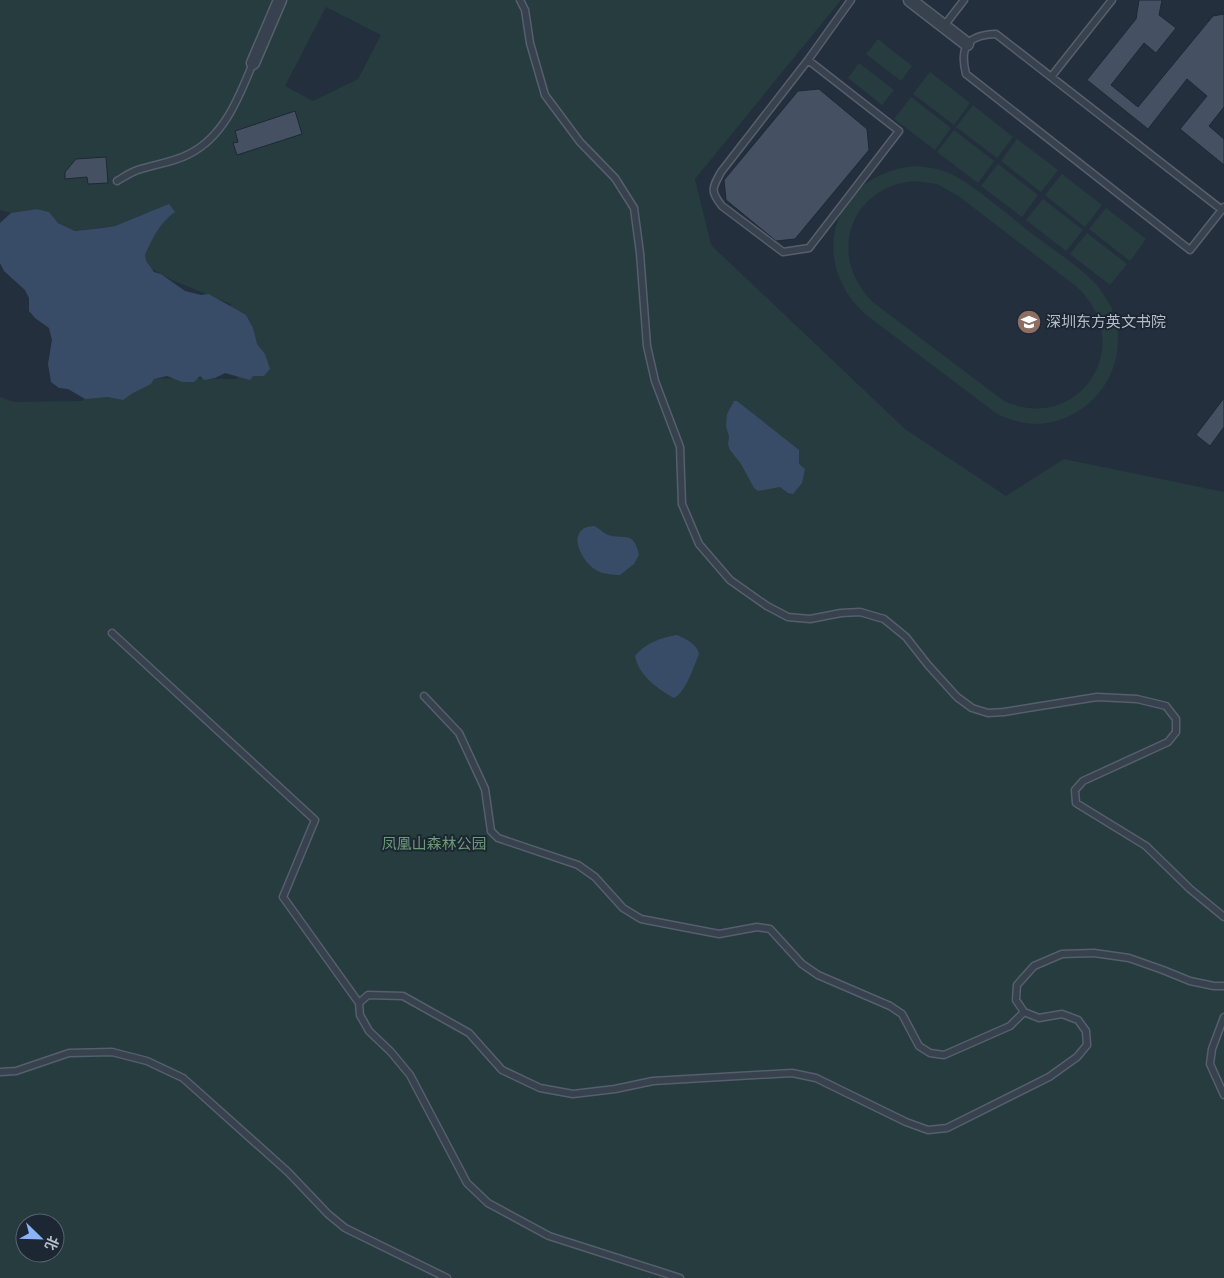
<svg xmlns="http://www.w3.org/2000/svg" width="1224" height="1278" font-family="Karla,'Noto Sans SC',sans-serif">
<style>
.green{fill:#263c3f;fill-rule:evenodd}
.water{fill:#394c67}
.building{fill:#455162;stroke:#1f2835}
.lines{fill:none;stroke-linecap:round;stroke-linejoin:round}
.service-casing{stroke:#565f6c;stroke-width:9}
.minor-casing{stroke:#565f6c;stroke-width:15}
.service{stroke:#38414e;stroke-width:6}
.minor{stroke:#38414e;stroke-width:12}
.labels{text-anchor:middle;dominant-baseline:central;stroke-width:4;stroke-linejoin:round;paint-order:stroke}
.poi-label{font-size:15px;fill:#b4bcc9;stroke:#1d2633;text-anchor:start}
.park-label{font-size:15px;fill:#6b9a76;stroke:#1d2633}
</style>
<rect width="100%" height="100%" fill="#242f3e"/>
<path class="green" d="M 0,0 L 841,0 L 695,179 L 711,245 L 905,429 L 1006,496 L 1064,459 L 1224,492 L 1224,1278 L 0,1278 L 0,397 L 14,402 L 82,401 L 109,378 L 237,379 L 244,342 L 232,330 L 231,304 L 172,280 L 134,259 L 142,215 L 115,226 L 75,231 L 58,223 L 49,212 L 37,209 L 11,213 L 0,210 ZM 326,7 L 381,35 L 358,79 L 313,101 L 285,86 ZM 25,1223 L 55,1223 L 55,1253 L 25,1253 Z
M 878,39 L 912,66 L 901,81 L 866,54 Z
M 859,63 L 894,90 L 882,105 L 848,78 Z
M 930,72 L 970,103 L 954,125 L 913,94 Z
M 911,97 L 951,128 L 935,150 L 894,119 Z
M 973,105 L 1013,137 L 997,158 L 956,127 Z
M 954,130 L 994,161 L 978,183 L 937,152 Z
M 1017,139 L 1058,170 L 1041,192 L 1001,161 Z
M 998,164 L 1038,195 L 1022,217 L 981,186 Z
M 915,166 C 929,167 943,169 955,176 C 980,190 1008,215 1031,233 C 1052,249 1079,266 1097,285 C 1102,292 1107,299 1111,307 C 1135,361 1095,422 1037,424 C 1023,424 1010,420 997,414 L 865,314 C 805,259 835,173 915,166 ZM 915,181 L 937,184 L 957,195 L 1077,287 C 1138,344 1080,435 1004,401 L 874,303 C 826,258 849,186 915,181 Z
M 1062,174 L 1102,205 L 1085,227 L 1045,195 Z
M 1043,199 L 1083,230 L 1066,251 L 1026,220 Z
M 1106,208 L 1146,239 L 1130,261 L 1089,229 Z
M 1087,233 L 1127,264 L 1110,285 L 1070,254 Z"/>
<path class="water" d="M 169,204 L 175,212 C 161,221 151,240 145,255 L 146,261 L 154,272 L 161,274 L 185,291 L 201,295 L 209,294 L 246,315 L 253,328 L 257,344 L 265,354 L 270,369 L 264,376 L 253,376 L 250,380 L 225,373 L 215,378 L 204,380 L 200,376 L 194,382 L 182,382 L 167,376 L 154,379 L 151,384 L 133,393 L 123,400 L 108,397 L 85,399 L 68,389 L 59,388 L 51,382 L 48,364 L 52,340 L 49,328 L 35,318 L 29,311 L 29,298 L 25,290 L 4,271 L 0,263 L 0,223 L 11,213 L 37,209 L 49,212 L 58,223 L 75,231 L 102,228 L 115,226 Z
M 734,401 L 737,401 L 799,450 L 799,464 L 805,469 L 802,483 L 793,494 L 788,493 L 780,487 L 758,491 L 754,488 L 741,464 L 730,450 L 728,444 L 729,437 L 726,426 L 727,414 Z
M 594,526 C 599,528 603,533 608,535 C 624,540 634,530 639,555 L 634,564 L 620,575 C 615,575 604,574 600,572 C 587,568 568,540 583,529 C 585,527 591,526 594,526 Z
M 677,635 C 685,639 697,643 699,654 C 694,666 686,692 674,698 C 658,689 639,676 635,656 C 644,644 662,637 677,635 Z"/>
<path class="building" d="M 1139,0 L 1162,0 L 1159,15 L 1176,28 L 1156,53 L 1144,43 L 1111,85 L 1138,107 L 1213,16 L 1224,14 L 1224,107 L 1209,126 L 1224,139 L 1224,165 L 1180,129 L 1207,96 L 1187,79 L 1148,129 L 1087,80 L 1136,19 Z
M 819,89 L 867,129 L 869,150 L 795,239 L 776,241 L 726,200 L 724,180 L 798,91 Z
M 295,111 L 302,134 L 237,155 L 233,143 L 238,142 L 235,131 Z
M 106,157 L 108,183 L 88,184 L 87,177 L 65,179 L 65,172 L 76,159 Z
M 1224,398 L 1224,427 L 1210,446 L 1196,435 Z"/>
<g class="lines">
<g class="service-casing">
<path id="service" d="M 520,0 L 525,10 L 530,43 L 545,95 L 580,142 L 615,178 L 634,208 L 640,253 L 647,346 L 655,381 L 680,447 L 682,504 L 699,544 L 730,580 L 767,606 L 788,617 L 810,619 L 841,613 L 860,612 L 884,619 L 906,637 L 928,665 L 957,697 L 972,708 L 988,713 L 1004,712 L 1097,697 L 1137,699 L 1166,706 L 1176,719 L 1176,732 L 1168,742 L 1083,781 L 1075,790 L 1076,803 L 1146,846 L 1190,889 L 1224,917
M 944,26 L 964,0
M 808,60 L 899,131 L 809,248 L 783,252 L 722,206 C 710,191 712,188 721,172 L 808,60 L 851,0
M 1051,77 L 1112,0
M 117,181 C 124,177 132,171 141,169 C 157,164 174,162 189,154 C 224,137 239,97 253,63
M 1222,210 L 996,34 C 968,35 959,46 966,74 L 1190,250 L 1224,207
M 112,633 L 315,820 L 283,897 L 359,1003
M 424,696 L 459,733 L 485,789 L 491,831 L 498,838 L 578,865 L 595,877 L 623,908 L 641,919 L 719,934 L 757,927 L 770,929 L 802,964 L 818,975 L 890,1006 L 902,1014 L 919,1046 L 930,1053 L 944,1055 L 1010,1026 L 1024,1012
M 1224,1017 L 1212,1049 L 1210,1064 L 1224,1095
M 0,1072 L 16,1071 L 69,1053 L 112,1052 L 147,1061 L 183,1078 L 288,1172 L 328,1214 L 345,1228 L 447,1278
M 680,1278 L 549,1236 L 488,1203 L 467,1183 L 410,1075 L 391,1052 L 369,1031 L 360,1015 L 359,1003 L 368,995 L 403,996 L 469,1033 L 502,1070 L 540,1088 L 573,1094 L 615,1089 L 653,1081 L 792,1073 L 816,1078 L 906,1122 L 928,1130 L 947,1128 L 1049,1077 L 1077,1057 L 1087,1045 L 1086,1031 L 1078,1020 L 1062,1014 L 1039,1018 L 1024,1012 L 1016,1000 L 1017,985 L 1034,966 L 1062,954 L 1094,953 L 1129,958 L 1163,970 L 1190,981 L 1214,986 L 1224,986"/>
</g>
<g class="minor-casing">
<path id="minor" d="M 910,0 L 967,44
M 253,63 L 280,0"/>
</g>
<use href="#service" class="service"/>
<use href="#minor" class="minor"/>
</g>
<defs>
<g id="school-disc" transform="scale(1.25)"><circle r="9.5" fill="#8d6e63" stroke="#1d2633"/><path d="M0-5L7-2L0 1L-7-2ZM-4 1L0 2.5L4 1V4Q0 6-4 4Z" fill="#fff"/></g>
</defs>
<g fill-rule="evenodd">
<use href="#school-disc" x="1029" y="322"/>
</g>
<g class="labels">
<g class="poi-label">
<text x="1046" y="322">深圳东方英文书院</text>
</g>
<g class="park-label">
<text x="434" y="844">凤凰山森林公园</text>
</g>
</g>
<g transform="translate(40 1238) rotate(113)"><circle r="24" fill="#1d2633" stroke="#59626f"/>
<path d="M0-4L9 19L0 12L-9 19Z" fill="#8ab4f8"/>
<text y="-8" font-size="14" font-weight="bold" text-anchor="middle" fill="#b4bcc9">北</text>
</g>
</svg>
